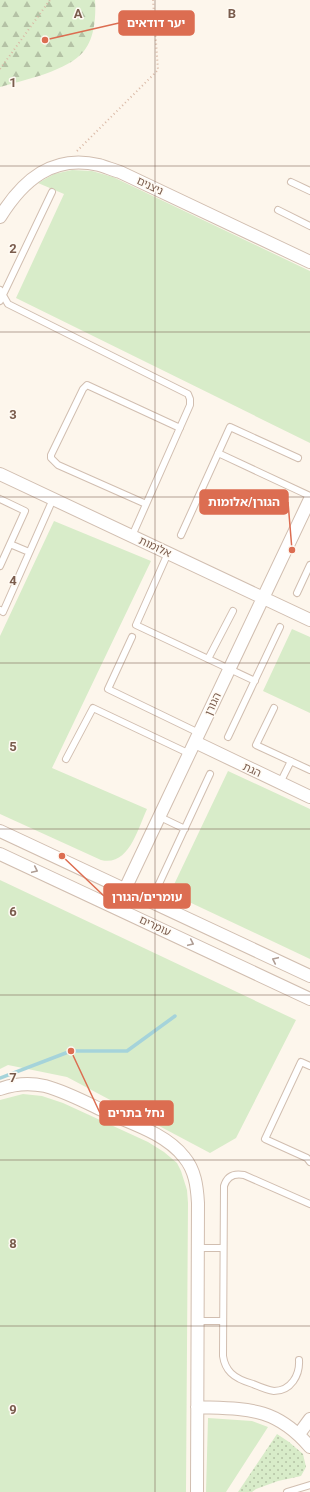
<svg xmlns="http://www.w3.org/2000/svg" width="310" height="1492" font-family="Roboto,'Noto Sans Hebrew',sans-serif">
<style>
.grass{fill:#d8ecc9}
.forest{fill:url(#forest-firs)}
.park{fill:url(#park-dots)}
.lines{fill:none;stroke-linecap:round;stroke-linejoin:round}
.stream{stroke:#a5d3da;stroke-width:3.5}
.service-casing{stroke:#d1beb0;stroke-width:8}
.minor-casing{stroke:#d1beb0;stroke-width:14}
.path{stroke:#d9b8a5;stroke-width:2;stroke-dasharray:1 3;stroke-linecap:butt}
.service{stroke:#fff;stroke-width:6}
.minor{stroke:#fff;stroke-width:12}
.oneway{stroke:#af9d94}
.grid{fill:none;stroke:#7a5c4d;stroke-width:1;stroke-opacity:0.55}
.labels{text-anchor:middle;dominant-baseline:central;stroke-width:3;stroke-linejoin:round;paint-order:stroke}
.street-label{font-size:11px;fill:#7a5c4d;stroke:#fffaf3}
.grid-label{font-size:13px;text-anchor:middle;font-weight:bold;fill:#7a5c4d;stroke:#fffaf3;stroke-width:3;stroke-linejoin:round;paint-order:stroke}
.leader{fill:none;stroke:#dc6d51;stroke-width:1.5}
.callout-dot{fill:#dc6d51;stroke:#fffaf3;stroke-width:1.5}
.callout{fill:#dc6d51;stroke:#dc6d51;stroke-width:1.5}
.callout-label{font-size:12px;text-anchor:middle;font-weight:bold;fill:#fff}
</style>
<defs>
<pattern id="forest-firs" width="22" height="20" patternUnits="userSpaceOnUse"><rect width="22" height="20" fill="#d8ecc9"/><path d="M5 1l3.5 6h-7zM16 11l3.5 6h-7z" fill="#b4c2a5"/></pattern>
<pattern id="park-dots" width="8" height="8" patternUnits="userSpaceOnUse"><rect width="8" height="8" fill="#d8ecc9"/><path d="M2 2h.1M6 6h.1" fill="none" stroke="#b4c2a5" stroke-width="1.8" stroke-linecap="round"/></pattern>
</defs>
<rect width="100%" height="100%" fill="#fdf6ec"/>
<path class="grass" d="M 72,170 L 92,171 L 113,177 L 310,271 L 310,443 L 16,298 L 64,194 L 38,183 L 54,174 Z
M 54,521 L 151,561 L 52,768 L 147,809 C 138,828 129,867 101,860 L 0,814 L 0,636 Z
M 292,629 L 310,637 L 310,713 L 263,691 Z
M 228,771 L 310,809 L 310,959 L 170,893 Z
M 0,880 L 296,1020 L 236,1138 L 210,1153 L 67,1077 L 8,1065 L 0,1069 Z
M 23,1094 L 42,1096 L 63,1103 L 148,1142 L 164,1152 L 177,1163 L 181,1171 L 187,1190 L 188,1203 L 186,1492 L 0,1492 L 0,1100 Z
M 208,1418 L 252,1421 L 268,1427 L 226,1492 L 206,1492 Z"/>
<path class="forest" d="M 0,0 L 95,0 C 96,16 95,37 84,51 C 68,71 24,80 0,87 Z"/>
<path class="park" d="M 277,1434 L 289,1442 L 303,1454 L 306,1467 L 301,1476 L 278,1481 L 256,1489 L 252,1492 L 238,1492 Z"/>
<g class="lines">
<path class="stream" d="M 0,1078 L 71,1051 L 127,1051 L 175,1016"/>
<g class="service-casing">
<path id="service" d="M 291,182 L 310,191
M 278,210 L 310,226
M 0,290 L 8,304 L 188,394 L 190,399 L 190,405 L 132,536
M 0,301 L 52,192
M 218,453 L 310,496
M 0,499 L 25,511 L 0,566
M 146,504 L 58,465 L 51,458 L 51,455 L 83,389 L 87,385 L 180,428
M 181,535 L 230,427 L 298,458
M 10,544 L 29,552
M 168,553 L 136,625 L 255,681
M 297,593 L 310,565
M 0,610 L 3,612 L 53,499
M 132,637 L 108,689 L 199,733
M 208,659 L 233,611
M 274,708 L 256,745 L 310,770
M 228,737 L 280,627
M 66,759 L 93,708 L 190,754
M 280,783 L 291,761
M 160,817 L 185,829
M 158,886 L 210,774
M 310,1066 L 301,1062 L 265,1139 L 307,1158 L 310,1162
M 197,1248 L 223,1248
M 197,1321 L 223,1321
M 299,1360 C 300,1375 291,1391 274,1391 C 267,1390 260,1387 253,1384 C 246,1382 237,1379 231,1373 C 226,1368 224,1363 223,1356 L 224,1186 C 227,1176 234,1173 244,1175 L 310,1204
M 287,1492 L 310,1485"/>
</g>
<g class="minor-casing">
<path id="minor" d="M 0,217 C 23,180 53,154 99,165 C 106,167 113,170 120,172 L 310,262
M 0,474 L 310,620
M 195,742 L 310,797
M 0,831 L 310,976
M 0,854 L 310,999
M 116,908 L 310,499
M 0,1089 C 14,1084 31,1083 45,1086 C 67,1092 87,1103 108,1113 C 133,1124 166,1134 184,1157 C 195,1170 197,1186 198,1203 L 197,1492
M 197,1407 C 246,1409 275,1406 310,1447
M 299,1434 L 310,1419"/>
</g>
<path class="path" d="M 0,69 L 50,0
M 77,151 L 158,70 L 153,0"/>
<use href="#service" class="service"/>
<use href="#minor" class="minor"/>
</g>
<defs><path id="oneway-chevron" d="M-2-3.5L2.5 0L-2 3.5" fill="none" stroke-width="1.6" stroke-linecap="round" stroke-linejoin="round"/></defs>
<g class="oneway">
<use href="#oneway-chevron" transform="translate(35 870) rotate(25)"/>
<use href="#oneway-chevron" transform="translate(191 943) rotate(25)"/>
<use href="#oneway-chevron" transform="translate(275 960) rotate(-155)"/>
</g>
<path class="grid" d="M 155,0 L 155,1492M 0,166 L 310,166M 0,332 L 310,332M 0,497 L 310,497M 0,663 L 310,663M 0,829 L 310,829M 0,995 L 310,995M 0,1160 L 310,1160M 0,1326 L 310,1326"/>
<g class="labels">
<g class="street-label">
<text transform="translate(150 186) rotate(25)">ניצנים</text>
<text transform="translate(155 547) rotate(25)">אלומות</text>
<text transform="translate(213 704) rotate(-65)">הגורן</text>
<text transform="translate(252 770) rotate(25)">הגת</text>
<text transform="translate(155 926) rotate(25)">עומרים</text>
</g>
</g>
<g class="grid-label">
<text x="78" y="18">A</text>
<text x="232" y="18">B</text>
<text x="13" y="87">1</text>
<text x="13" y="253">2</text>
<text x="13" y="419">3</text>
<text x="13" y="585">4</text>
<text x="13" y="751">5</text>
<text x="13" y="916">6</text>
<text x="13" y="1082">7</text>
<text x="13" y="1248">8</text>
<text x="13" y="1414">9</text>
</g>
<path class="leader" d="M45 40L119 23M292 550L288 502M62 856L104 896M71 1051L100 1113"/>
<g class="callout-dot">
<circle cx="45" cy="40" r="4"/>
<circle cx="292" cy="550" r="4"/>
<circle cx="62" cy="856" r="4"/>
<circle cx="71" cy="1051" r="4"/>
</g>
<g class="callout">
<rect x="119" y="11" width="75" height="24" rx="4"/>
<rect x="200" y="490" width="88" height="24" rx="4"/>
<rect x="104" y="884" width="86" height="24" rx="4"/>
<rect x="100" y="1101" width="73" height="24" rx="4"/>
</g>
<g class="callout-label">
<text x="156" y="27">יער דודאים</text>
<text x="244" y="506">הגורן/אלומות</text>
<text x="147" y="901">עומרים/הגורן</text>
<text x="136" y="1117">נחל בתרים</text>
</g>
</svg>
